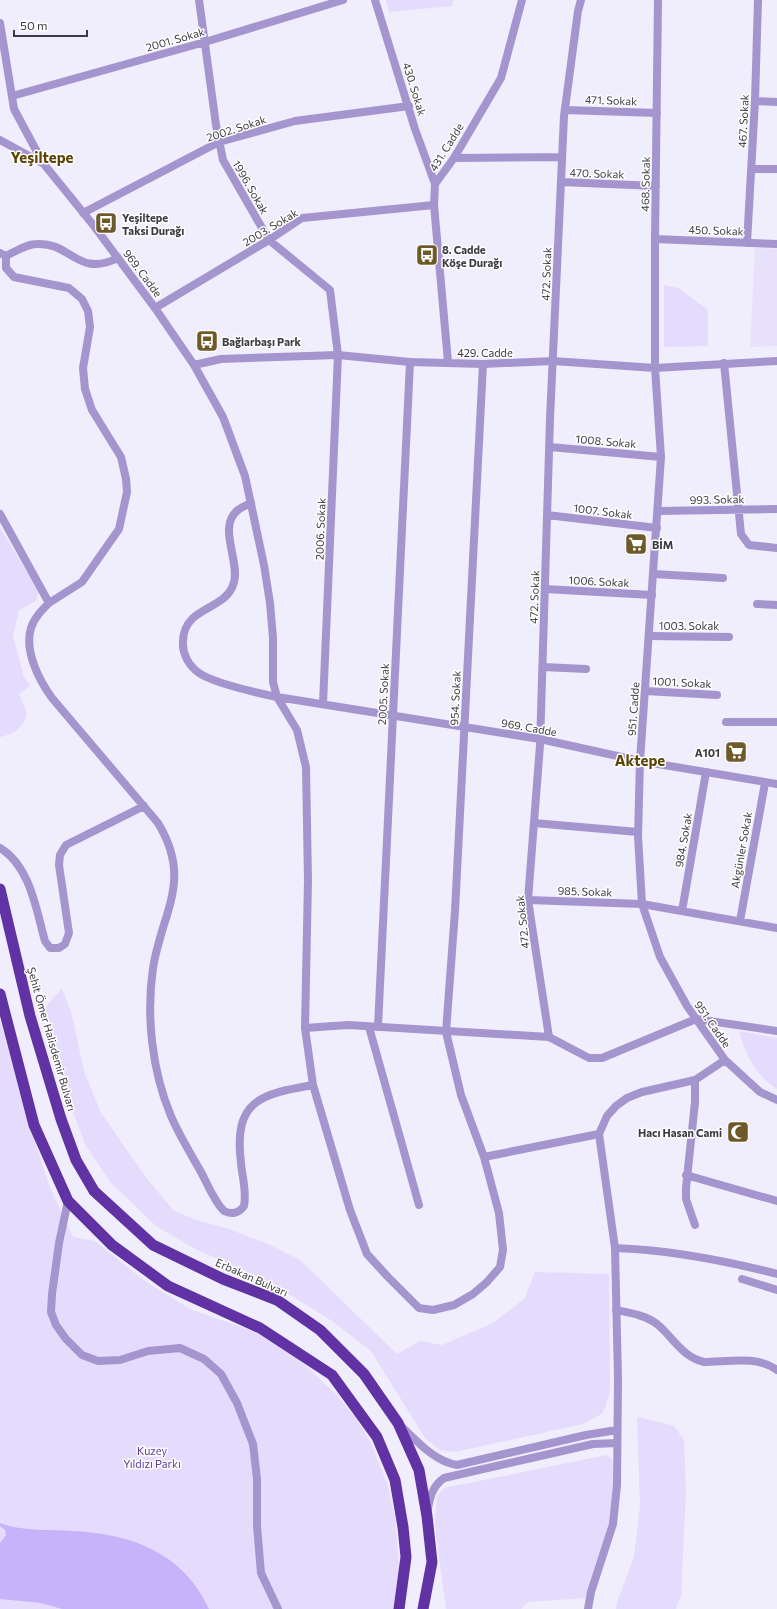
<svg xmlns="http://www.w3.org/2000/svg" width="777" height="1609" font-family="Commissioner,sans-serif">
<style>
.built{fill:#e7e1fb}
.green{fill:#e5dcfd}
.water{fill:#c6b3f9}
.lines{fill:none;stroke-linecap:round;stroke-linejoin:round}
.minor{stroke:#a595ce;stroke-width:8}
.tertiary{stroke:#a595ce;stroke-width:8}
.trunk{stroke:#6032a4;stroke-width:11}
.labels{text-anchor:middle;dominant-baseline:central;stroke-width:3;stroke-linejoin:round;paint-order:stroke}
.street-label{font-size:11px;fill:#3c3a42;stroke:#fff}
.poi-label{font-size:11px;font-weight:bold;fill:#3c3a42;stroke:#fff;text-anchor:start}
.park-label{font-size:11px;fill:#5f399d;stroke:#fff}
.district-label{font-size:15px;font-weight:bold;fill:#5b4404;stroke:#fff}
</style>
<rect width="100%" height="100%" fill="#f0edfc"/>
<path class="built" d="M 755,248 L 777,249 L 777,346 L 750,347 Z"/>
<path class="green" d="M 386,0 L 453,0 L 452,6 L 389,12 Z
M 664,285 L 678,288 L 708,310 L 708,346 L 664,347 Z
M 0,528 L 39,591 L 36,601 L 19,610 L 13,636 L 24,677 L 30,686 L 19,694 C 21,699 25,706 26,711 C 28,726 12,735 0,737 Z
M 62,988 L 72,1015 L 84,1071 L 101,1113 L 148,1180 L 174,1211 L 202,1222 L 229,1229 L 268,1244 L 300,1260 L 397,1354 L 420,1341 L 442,1345 L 493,1323 L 524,1299 L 535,1272 L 609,1274 L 610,1392 L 603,1413 L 583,1424 L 455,1452 L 440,1450 L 425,1438 L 371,1351 L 332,1321 L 268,1281 L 195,1249 L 156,1226 L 111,1183 L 86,1146 L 65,1091 L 44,1009 Z
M 0,1020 L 22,1101 L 49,1185 L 73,1237 L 95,1241 L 145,1281 L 190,1309 L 255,1332 L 298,1359 L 335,1393 L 357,1420 L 371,1443 L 387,1483 L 395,1519 L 399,1567 L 395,1609 L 0,1609 Z
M 739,1031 L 777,1038 L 777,1089 C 757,1077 745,1054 739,1031 Z
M 637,1417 L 674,1426 L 684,1440 L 686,1492 L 681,1596 L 676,1609 L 616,1609 L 617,1602 L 634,1557 L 640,1505 Z
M 607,1455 L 612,1459 L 616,1505 L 587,1598 L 528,1602 L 521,1609 L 446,1609 L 435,1525 L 437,1496 L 444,1488 Z"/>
<path class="water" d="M 0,1523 C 23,1532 48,1529 72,1531 C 130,1533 184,1553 209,1609 L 62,1609 L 41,1603 L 0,1599 L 0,1543 L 6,1535 L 5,1530 L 0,1526 Z"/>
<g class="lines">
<path class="minor" d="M 199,0 L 216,125 L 223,160 L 269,240 L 330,290 L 338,355 L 323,704
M 12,96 L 205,42 L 343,0
M 755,101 L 777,102
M 565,110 L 657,113
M 454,158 L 562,157
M 752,169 L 777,169
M 561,182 L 656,186
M 83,213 L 219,142 L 295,121 L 409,106
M 655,239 L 777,244
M 747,243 L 755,101 L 758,0
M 0,253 L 6,256 C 16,251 27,244 37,244 C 71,242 77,278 118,258
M 6,256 L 6,268 L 14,277 L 69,288 L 82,299 L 88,311 L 90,327 L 83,368 L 85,389 L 92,410 L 121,457 L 126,479 L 127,492 L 119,529 L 82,582 L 49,603
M 155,308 L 269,240 L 302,218 L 434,205
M 724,363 L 741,534 L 749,545 L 777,548
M 655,368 L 655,239 L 658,0
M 550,447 L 661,457
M 251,503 C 247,505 242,507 238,510 C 217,526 240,561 234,582 C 229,603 205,606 192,619 C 186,625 183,634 183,641 C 182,654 189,666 199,673 C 214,683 258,693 277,697
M 658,511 L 777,509
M 0,514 L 49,603 C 42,610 34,618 31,628 C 24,651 39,680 52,698 L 158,823 C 193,881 162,911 153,968 C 146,1016 152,1071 171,1116 C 179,1135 191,1154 201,1172 C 208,1185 214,1201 224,1211 C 232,1215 239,1213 244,1206 C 247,1192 242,1176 241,1163 C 233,1100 261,1094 313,1085
M 547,515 L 657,528
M 654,574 L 723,578
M 545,589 L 652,595
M 757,604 L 777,605
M 649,636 L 729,637
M 543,667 L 586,669
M 645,691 L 717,695
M 726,722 L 777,722
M 534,823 L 638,832
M 0,848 C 30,866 36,909 45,941 L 50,948 L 59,948 L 65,944 L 69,933 L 59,865 L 60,855 L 66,845 L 144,806
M 528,900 L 642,904 L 777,928
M 682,911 L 706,772
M 740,921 L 765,783
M 696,1019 L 777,1031
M 369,1027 L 419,1205
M 378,1027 L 410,362
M 305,1028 L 313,1085 L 350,1210 L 367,1254 L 388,1277 L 419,1308 L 433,1310 L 454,1305 L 473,1294 L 487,1282 L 500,1267 L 503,1250 L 499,1213 L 484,1157 L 461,1095 L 446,1032 L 455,911 L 483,364
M 549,1037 L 528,900 L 540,745 L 550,419 L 564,116 L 578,11 L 581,0
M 695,1080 L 695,1102 L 686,1188 L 686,1199 L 695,1225
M 484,1157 L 599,1134
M 686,1175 L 777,1201
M 615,1248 C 670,1250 723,1260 777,1274
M 742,1279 L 777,1290
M 616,1310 C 630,1313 645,1315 657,1324 C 673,1337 682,1357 704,1362 C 727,1362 757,1355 777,1370"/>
<path class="tertiary" d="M 375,0 L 415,129 L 435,184
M 0,23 L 14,109 L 43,163 L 94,226 L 155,308 L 194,365 L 223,417 L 245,476 L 264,565 L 270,603 L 273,638 L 273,682 L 277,697 L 297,730 L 306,767 L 308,880 L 305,1028 L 348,1025 L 549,1037 L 589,1058 L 602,1058 L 696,1019
M 0,140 L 42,163
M 448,362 L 434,205 L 435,184 L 454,158 L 501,78 L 522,0
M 194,365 L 221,359 L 338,355 L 410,362 L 483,364 L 553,361 L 655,368 L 777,361
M 655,368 L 661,457 L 640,761 L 638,836 L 642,904 L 660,957 L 687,1006 L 725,1060 L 760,1092 L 777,1100
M 277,697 L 540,739 L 640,761 L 777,784
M 68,1201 L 59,1243 L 52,1294 L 51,1312 L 56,1325 L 66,1339 L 82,1355 L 98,1361 L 120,1360 L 148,1351 L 180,1348 L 204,1359 L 221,1374 L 237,1403 L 253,1444 L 257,1479 L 257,1526 L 261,1573 L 278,1609
M 401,1426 C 418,1442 434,1461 457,1465 L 586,1435 L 617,1430
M 428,1509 C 430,1496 433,1486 444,1478 L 593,1444 L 617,1443
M 588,1609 L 591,1592 L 613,1524 L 617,1485 L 618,1379 L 615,1248 L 599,1134 L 607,1116 L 616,1106 L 627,1098 L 642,1092 L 695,1080 L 725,1060"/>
<path class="trunk" d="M 0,889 L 30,1016 L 61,1119 L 76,1160 L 94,1191 L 153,1245 L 223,1279 L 277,1300 L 320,1330 L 364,1374 L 398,1423 L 419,1470 L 427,1516 L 432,1562 L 423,1609
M 0,994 L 34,1125 L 68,1201 L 112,1245 L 168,1286 L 260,1328 L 332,1375 L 377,1437 L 395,1480 L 403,1527 L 406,1557 L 399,1609"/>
</g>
<defs>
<g id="bus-square" transform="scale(1.15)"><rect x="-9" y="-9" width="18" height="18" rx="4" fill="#6e5a29" stroke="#fff"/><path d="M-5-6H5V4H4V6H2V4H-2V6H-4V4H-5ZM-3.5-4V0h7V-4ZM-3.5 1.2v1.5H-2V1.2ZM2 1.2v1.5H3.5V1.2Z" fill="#fff"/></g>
<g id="supermarket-square" transform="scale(1.15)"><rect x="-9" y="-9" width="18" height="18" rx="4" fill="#6e5a29" stroke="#fff"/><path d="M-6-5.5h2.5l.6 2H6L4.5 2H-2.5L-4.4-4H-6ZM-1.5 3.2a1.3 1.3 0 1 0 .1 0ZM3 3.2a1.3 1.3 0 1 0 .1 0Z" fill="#fff"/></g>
<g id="mosque-square" transform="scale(1.15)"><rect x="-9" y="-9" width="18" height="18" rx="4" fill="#6e5a29" stroke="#fff"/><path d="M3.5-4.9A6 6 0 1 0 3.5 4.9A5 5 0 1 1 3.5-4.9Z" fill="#fff"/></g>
</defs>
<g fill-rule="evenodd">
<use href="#bus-square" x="106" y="223"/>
<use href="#bus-square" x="427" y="255"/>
<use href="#bus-square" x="207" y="341"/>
<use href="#supermarket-square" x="636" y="544"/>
<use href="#supermarket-square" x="736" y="752"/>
<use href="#mosque-square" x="738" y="1132"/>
</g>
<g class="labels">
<g class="street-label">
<text transform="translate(175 39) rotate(-16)">2001. Sokak</text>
<text transform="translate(415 89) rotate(73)">430. Sokak</text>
<text transform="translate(611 100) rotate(2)">471. Sokak</text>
<text transform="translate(743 121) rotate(-87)">467. Sokak</text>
<text transform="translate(236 128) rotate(-18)">2002. Sokak</text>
<text transform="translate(446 147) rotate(-58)">431. Cadde</text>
<text transform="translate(597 173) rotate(2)">470. Sokak</text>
<text transform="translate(645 184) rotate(-89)">468. Sokak</text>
<text transform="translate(251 187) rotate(60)">1996. Sokak</text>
<text transform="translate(270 227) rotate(-31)">2003. Sokak</text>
<text transform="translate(716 230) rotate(2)">450. Sokak</text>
<text transform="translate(143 273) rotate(53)">969. Cadde</text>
<text transform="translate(546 274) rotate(-88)">472. Sokak</text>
<text x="485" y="352">429. Cadde</text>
<text transform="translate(606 441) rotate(5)">1008. Sokak</text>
<text transform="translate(717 499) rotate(-1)">993. Sokak</text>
<text transform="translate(603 511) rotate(7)">1007. Sokak</text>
<text transform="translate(320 529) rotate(-88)">2006. Sokak</text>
<text transform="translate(599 581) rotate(3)">1006. Sokak</text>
<text transform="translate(534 597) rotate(-88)">472. Sokak</text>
<text x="689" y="625">1003. Sokak</text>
<text transform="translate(682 682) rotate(3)">1001. Sokak</text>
<text transform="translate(383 694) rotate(-87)">2005. Sokak</text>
<text transform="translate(455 698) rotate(-87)">954. Sokak</text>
<text transform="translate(633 709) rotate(-86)">951. Cadde</text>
<text transform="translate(529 727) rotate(10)">969. Cadde</text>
<text transform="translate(683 840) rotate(-80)">984. Sokak</text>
<text transform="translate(741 850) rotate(-80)">Akgünler Sokak</text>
<text transform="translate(585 891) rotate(2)">985. Sokak</text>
<text transform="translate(522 922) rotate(-96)">472. Sokak</text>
<text transform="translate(713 1024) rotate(55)">951. Cadde</text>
<text transform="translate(52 1039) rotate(74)">Şehit Ömer Halisdemir Bulvarı</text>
<text transform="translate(252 1277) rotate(24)">Erbakan Bulvarı</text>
</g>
<g class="poi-label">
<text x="122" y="217">Yeşiltepe<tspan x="122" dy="13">Taksi Durağı</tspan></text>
<text x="442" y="249">8. Cadde<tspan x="442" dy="13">Köşe Durağı</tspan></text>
<text x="222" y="341">Bağlarbaşı Park</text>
<text x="652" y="544">BİM</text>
<text x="720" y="752" text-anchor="end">A101</text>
<text x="722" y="1132" text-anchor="end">Hacı Hasan Cami</text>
</g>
<g class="park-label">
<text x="152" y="1450">Kuzey<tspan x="152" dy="13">Yıldızı Parkı</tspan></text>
</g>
<g class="district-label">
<text x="42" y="157">Yeşiltepe</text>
<text x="640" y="760">Aktepe</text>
</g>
</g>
<path d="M14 30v6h73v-6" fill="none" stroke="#3c3a42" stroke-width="2"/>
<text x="20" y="30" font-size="12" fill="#3c3a42" stroke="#ffffff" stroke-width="3" paint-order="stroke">50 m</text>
</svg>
